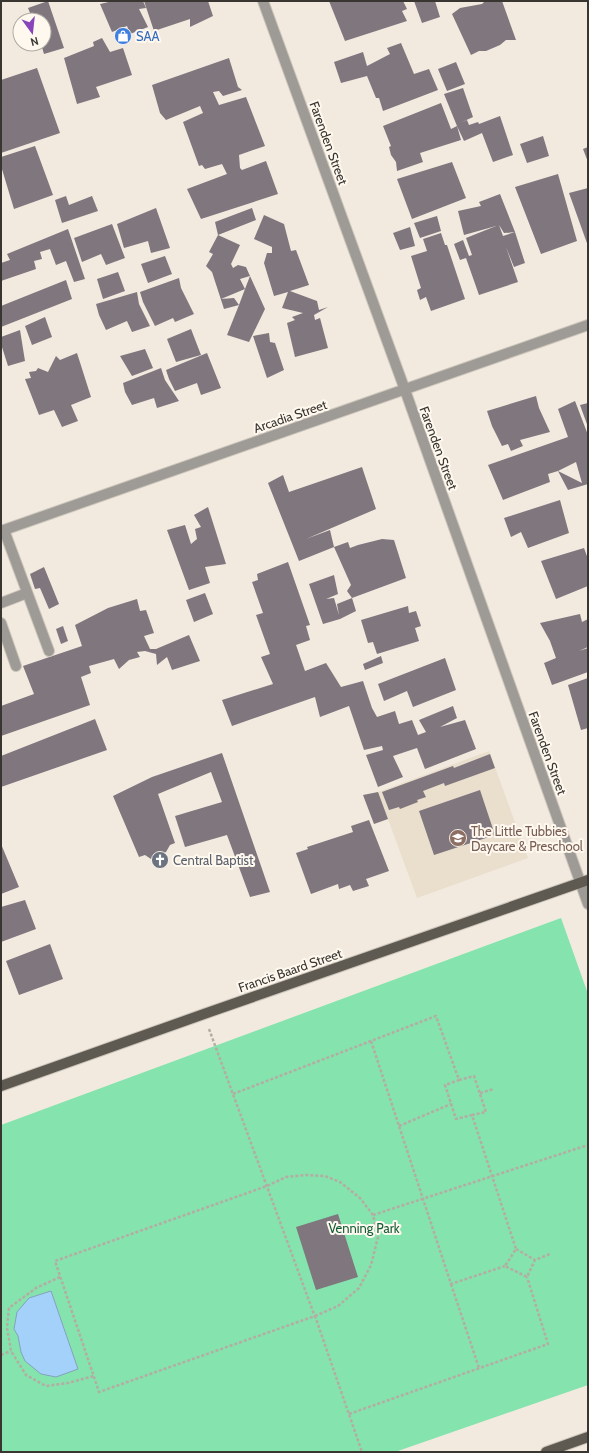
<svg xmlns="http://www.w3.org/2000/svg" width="589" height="1453" font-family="Cabin,sans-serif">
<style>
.built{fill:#eadecc}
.green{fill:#85e3ad}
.water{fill:#a4d1f9;stroke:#84a2bd}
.building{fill:#7f767e;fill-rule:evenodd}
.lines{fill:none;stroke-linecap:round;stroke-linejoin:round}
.lane-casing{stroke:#cdc6bc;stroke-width:12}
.street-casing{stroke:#cdc6bc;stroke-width:12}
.primary-casing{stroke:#cdc6bc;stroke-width:12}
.path{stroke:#b3ada4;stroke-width:2.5;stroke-dasharray:3 2;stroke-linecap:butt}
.lane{stroke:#9e9b96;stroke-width:10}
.street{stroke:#9e9b96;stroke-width:10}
.primary{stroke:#5e5a51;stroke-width:10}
.labels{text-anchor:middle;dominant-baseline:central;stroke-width:4;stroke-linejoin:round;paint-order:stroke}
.shop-label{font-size:13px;fill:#366cbe;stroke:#fef8ee;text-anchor:start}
.street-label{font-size:13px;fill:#393632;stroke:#fef8ee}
.education-label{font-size:13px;fill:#785e54;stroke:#fef8ee;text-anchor:start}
.worship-label{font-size:13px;fill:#5b616d;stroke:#fef8ee;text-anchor:start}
.park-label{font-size:13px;fill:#135e3a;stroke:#fef8ee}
</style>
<rect width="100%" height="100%" fill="#f2eadf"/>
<path class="built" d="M 489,751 L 528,858 L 417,898 L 378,792 Z"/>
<path class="green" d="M 561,918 L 588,994 L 588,1385 L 395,1452 L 1,1452 L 1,1125 Z"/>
<path class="water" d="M 51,1291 L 78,1369 L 56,1377 L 41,1374 L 25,1361 L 21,1352 L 18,1336 L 14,1329 L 17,1312 L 29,1298 Z"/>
<path class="building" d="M 48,1 L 64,48 L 44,54 L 41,44 L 44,44 L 44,20 L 33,20 L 28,8 Z
M 113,1 L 143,1 L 146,8 L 139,9 L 148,27 L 130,34 L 127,26 L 112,32 L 100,4 Z
M 144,1 L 208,1 L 213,16 L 190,27 L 190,19 L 154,31 Z
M 329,1 L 403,1 L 407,9 L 402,11 L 407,21 L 345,41 Z
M 414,1 L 435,1 L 440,17 L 422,23 Z
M 485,1 L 502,1 L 516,40 L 506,40 L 500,45 L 486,51 L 479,51 L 471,55 L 452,14 L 460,8 L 482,4 Z
M 102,38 L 110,52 L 123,48 L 132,75 L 96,87 L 100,97 L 77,104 L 64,58 L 94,46 L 93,42 Z
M 401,43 L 414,74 L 429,69 L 438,90 L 383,111 L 379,98 L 376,98 L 367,76 L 341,83 L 334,62 L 363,52 L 367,66 L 390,54 L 387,48 Z
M 229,58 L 238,87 L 242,90 L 223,96 L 219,91 L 213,92 L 219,105 L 246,97 L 265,146 L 239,155 L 240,168 L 242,170 L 266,161 L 278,194 L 201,219 L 187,189 L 227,174 L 222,164 L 205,169 L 202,165 L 199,166 L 183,122 L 203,113 L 200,106 L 166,120 L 160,113 L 152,85 Z
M 456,62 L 465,84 L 447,91 L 438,69 Z
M 37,68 L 60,133 L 1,153 L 1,80 Z
M 463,88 L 473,117 L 460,123 L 467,120 L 469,125 L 478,122 L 479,124 L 500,116 L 513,155 L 493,162 L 482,133 L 464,141 L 457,126 L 461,140 L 420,153 L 423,162 L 397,171 L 396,162 L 391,155 L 389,147 L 391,146 L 383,126 L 441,103 L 451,129 L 457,126 L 444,94 Z
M 543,136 L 549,156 L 527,163 L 520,144 Z
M 35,146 L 53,195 L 14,209 L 1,166 L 1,157 Z
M 588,147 L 588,162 L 583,149 Z
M 452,162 L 466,198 L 412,219 L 397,179 Z
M 558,174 L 577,241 L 541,254 L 515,187 Z
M 588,188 L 588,246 L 569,193 Z
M 500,194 L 515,232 L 504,233 L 499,225 L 503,236 L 515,232 L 525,263 L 514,267 L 506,247 L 518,282 L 479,295 L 466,258 L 460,260 L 454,244 L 463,240 L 469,256 L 472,255 L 466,238 L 496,226 L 464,235 L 458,211 L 481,206 L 479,202 Z
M 66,196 L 69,205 L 92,196 L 98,211 L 62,223 L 55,200 Z
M 156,208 L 170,248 L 151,253 L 148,241 L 124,248 L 117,224 Z
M 252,208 L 256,220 L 218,235 L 215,222 Z
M 264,215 L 284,224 L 291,251 L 296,250 L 309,285 L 290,291 L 317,301 L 319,310 L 328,307 L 314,315 L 315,320 L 320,318 L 328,348 L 295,357 L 287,323 L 295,320 L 292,317 L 303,313 L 282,308 L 288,292 L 274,296 L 264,263 L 267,253 L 272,253 L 272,247 L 254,239 Z
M 437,216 L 441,231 L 420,238 L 414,223 Z
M 112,224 L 125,258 L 106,265 L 101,254 L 82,262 L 74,238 Z
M 410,227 L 415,246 L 400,250 L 393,233 Z
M 68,229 L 85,279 L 74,282 L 66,261 L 56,265 L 50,249 L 40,252 L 42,259 L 34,261 L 36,269 L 1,281 L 1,263 L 10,260 L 7,254 Z
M 441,233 L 445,245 L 447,245 L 465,299 L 431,311 L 426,297 L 420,300 L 417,290 L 421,288 L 411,256 L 427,251 L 423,239 Z
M 218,235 L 240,245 L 231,264 L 233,268 L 238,265 L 246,267 L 250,276 L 240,279 L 245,289 L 250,276 L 265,309 L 249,342 L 227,335 L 239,305 L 224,309 L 212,272 L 206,266 L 213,254 L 209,252 ZM 245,289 L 239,305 L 234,298 L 221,299 Z
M 165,256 L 172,274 L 148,283 L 141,264 Z
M 118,272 L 125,291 L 103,299 L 97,279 Z
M 179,278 L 181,288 L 194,314 L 175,322 L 173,318 L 155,326 L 143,302 L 140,292 Z
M 66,280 L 72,299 L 1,327 L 1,306 Z
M 137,292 L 139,304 L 150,326 L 132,332 L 127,321 L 106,330 L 99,315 L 96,304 Z
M 45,317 L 52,337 L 32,345 L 25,326 Z
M 191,329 L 201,355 L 176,362 L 167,339 Z
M 20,330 L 25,361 L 8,366 L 1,344 L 1,337 Z
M 269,333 L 270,342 L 275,343 L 284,370 L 267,378 L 253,336 Z
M 145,349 L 153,368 L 132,376 L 120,356 Z
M 77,353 L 91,397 L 71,405 L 78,421 L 62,427 L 54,410 L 39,415 L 25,379 L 31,378 L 29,372 L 36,371 L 38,368 L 48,372 L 56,356 L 60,360 Z
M 207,353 L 221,388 L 201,395 L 197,383 L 175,391 L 169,379 L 166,370 Z
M 161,368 L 165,380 L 179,401 L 157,408 L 154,398 L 132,405 L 125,392 L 123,383 Z
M 536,396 L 539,408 L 550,432 L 520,440 L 523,446 L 511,451 L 508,444 L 502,446 L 492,426 L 487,411 Z
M 575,401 L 588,435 L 588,484 L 568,490 L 558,471 L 548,474 L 550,482 L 503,500 L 488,465 L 568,437 L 558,409 ZM 576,462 L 582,483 L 558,471 Z
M 588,403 L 588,427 L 580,405 Z
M 362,467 L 376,509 L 306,539 L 330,530 L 334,547 L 299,561 L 268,483 L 283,475 L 289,492 Z
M 560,500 L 569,533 L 528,548 L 521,532 L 511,537 L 504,518 Z
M 208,507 L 226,564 L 205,567 L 210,583 L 189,590 L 167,530 L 185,525 L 191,544 L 197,539 L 195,529 L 201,527 L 194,515 Z
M 382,539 L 394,540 L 406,578 L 352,598 L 347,591 L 351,585 L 334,547 L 348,542 L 350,548 L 358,545 Z
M 584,548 L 588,559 L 588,586 L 556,599 L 541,561 Z
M 288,562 L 310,625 L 306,626 L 310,640 L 296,645 L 305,671 L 326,663 L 341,687 L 363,681 L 372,708 L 377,717 L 395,711 L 399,724 L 412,720 L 418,735 L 426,732 L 419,720 L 453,706 L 457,718 L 440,727 L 465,720 L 476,749 L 425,769 L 417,748 L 393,756 L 403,777 L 378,787 L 366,755 L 383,750 L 382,746 L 364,750 L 349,706 L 320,717 L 315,697 L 232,726 L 222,700 L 273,684 L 261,657 L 270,654 L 256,615 L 263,613 L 252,582 L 258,580 L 257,574 Z
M 44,567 L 59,604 L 49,609 L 40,588 L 35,589 L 30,574 Z
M 334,575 L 338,594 L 326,599 L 334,598 L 339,615 L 337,604 L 352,598 L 356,611 L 340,619 L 323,624 L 309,584 Z
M 205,593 L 213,614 L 194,622 L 186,600 Z
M 137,599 L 140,611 L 146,610 L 154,633 L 144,636 L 150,649 L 156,649 L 189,635 L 200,661 L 172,670 L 167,657 L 157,665 L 156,654 L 145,651 L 137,652 L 140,657 L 129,660 L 119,669 L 114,659 L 89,666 L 91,673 L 81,677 L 90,705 L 1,736 L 1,706 L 34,694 L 23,666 L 82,646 L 75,625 L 108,608 Z
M 408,606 L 409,613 L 416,611 L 421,626 L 415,628 L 419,641 L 377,654 L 373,642 L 368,643 L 361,620 Z
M 580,614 L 582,622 L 588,619 L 588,647 L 579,651 L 588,648 L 588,672 L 552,685 L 544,663 L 556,658 L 550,641 L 540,623 Z
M 63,626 L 68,641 L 61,644 L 56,629 Z
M 381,656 L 383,663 L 365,670 L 363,664 Z
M 445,658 L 456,690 L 413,707 L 407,691 L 384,701 L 378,684 Z
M 588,678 L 588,728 L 581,730 L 568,685 Z
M 95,719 L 107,750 L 1,787 L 1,756 Z
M 222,753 L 270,892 L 250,897 L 227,835 L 185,847 L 175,816 L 222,802 L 211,772 L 158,794 L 175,843 L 170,845 L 166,852 L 151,859 L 145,855 L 139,857 L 113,796 L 152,777 Z
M 490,754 L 495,768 L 445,786 L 444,783 L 423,791 L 426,797 L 417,800 L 418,802 L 400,809 L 399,807 L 389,810 L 382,792 L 453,766 L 454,768 Z
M 480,790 L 495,835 L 434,855 L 419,811 Z
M 378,792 L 388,819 L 374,824 L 363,795 Z
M 369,820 L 389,871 L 366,879 L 369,886 L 353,891 L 350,885 L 339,889 L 338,884 L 311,894 L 296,853 L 308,849 L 307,847 L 353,832 L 351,826 Z
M 1,844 L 19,887 L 1,894 Z
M 25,900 L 36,929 L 1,942 L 1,907 Z
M 50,944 L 63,979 L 19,995 L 6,961 Z
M 338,1214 L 358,1277 L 316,1290 L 296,1227 Z"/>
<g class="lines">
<g class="lane-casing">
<path id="lane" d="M 4,530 L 49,651
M 1,603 L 27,593
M 1,623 L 16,666"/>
</g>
<g class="street-casing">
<path id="street" d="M 263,1 L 405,390 L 588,904
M 1,531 L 588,325"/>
</g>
<g class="primary-casing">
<path id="primary" d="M 1,1086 L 204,1014 L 588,880
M 546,1452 L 588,1437"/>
</g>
<path class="path" d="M 209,1029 L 315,1317
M 371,1041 L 451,1284 L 505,1266
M 459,1080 L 474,1076 L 486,1112 L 472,1115
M 480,1093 L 494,1089
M 233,1094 L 436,1016 L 459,1080 L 445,1085 L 456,1119 L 472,1115 L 516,1249 L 505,1266 L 527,1277 L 535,1260 L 550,1254
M 399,1126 L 451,1104
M 373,1215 L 588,1145
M 516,1249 L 535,1260
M 60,1277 L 36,1288 L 9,1308 L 7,1327 L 11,1351 L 26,1375 L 46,1386 L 68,1383 L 94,1376
M 451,1284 L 479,1368
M 315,1316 L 338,1306 L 359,1288 L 371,1265 L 378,1237 L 373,1215 L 360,1198 L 340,1182 L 325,1176 L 306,1175 L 286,1177 L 267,1186 L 55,1261 L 99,1392 L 315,1316 L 362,1452
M 1,1355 L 11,1351
M 349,1414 L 548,1344 L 527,1277"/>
<use href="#lane" class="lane"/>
<use href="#street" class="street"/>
<use href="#primary" class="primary"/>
</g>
<defs>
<g id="shop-disc" transform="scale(0.9)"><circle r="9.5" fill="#3f7fe0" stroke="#fef8ee"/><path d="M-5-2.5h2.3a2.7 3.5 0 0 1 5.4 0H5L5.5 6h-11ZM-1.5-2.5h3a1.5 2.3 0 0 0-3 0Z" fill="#fff"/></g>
<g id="school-disc" transform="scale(0.9)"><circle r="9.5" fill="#8d6e63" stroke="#fef8ee"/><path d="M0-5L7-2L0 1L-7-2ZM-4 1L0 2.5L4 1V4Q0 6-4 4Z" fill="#fff"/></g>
<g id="church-disc" transform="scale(0.9)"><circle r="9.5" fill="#6b7280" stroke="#fef8ee"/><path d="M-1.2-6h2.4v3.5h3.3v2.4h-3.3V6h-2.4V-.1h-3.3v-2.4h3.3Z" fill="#fff"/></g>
</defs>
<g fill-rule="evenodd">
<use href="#shop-disc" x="123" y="36"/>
<use href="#school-disc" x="458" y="838"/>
<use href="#church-disc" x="160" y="860"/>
</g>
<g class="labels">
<g class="shop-label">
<text x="136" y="36">SAA</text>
</g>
<g class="street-label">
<text transform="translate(329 143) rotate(70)">Farenden Street</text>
<text transform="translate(290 416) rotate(-19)">Arcadia Street</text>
<text transform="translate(439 448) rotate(70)">Farenden Street</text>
<text transform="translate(548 753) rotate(70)">Farenden Street</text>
<text transform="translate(290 970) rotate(-19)">Francis Baard Street</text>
</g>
<g class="education-label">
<text x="471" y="831">The Little Tubbies<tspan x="471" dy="15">Daycare &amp; Preschool</tspan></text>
</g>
<g class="worship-label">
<text x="173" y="860">Central Baptist</text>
</g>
<g class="park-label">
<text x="364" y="1228">Venning Park</text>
</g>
</g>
<rect width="589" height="1453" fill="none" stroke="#393632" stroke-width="4"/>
<g transform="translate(32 32) rotate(165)"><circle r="19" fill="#fef8ee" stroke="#afaaa3"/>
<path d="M0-3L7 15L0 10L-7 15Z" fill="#8745b9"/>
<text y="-6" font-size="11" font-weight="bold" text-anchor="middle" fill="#393632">N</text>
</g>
</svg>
